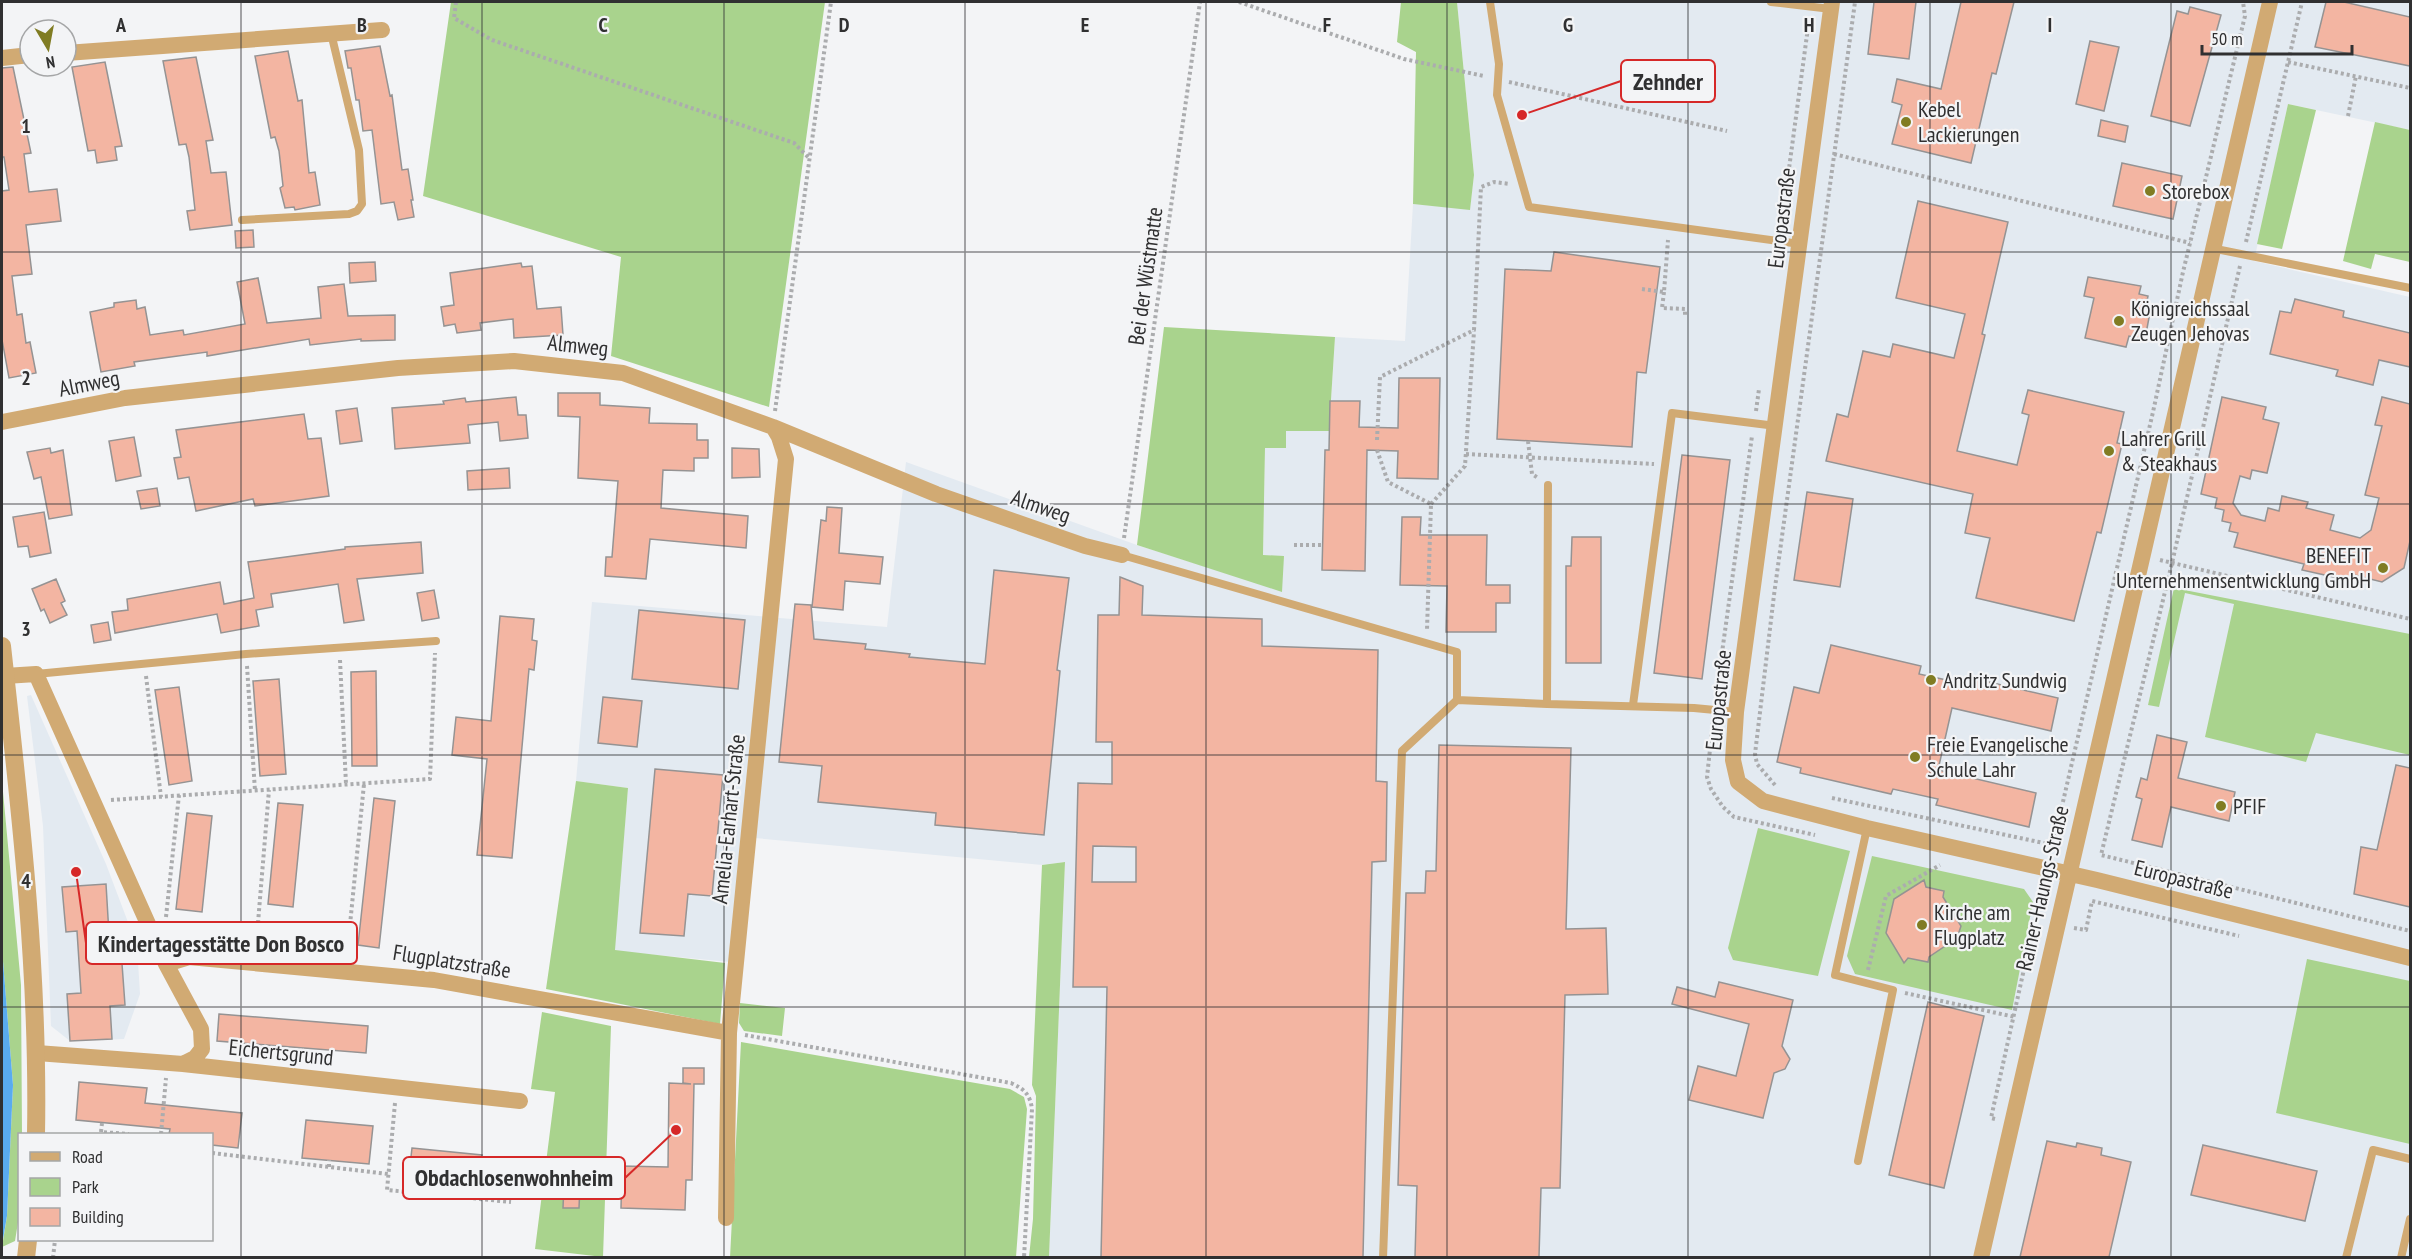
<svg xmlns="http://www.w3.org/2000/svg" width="2412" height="1259" font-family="'PT Sans Narrow',sans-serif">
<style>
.built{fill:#e3eaf1}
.green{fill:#a9d38d}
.water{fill:#59abef}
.building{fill:#f3b5a2;stroke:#959393;stroke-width:1.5;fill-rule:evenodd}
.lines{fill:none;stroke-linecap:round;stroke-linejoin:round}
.path{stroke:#abacae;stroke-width:4;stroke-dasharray:3 3;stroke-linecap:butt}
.service{stroke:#d1aa73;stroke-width:8}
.minor{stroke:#d1aa73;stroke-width:16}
.tertiary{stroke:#d1aa73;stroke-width:18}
.grid{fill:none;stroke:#303031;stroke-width:1.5;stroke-opacity:0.55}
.poi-dot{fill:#807c23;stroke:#f3f4f6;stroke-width:2}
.labels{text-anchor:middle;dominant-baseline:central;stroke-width:4.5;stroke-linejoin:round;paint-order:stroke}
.poi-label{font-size:22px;fill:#303031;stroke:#f3f4f6;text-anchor:start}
.street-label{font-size:22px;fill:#303031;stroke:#f3f4f6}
.grid-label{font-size:20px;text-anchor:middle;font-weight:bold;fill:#303031;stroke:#f3f4f6;stroke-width:4.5;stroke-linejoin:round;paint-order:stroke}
.leader{fill:none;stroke:#d62828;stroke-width:2}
.callout-dot{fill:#d62828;stroke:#f3f4f6;stroke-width:2}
.callout{fill:#f3f4f6;stroke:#d62828;stroke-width:2}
.callout-label{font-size:24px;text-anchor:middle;font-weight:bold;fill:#303031}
</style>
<rect width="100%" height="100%" fill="#f3f4f6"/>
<path class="built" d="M 1457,2 L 2410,2 L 2410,130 L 2288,104 L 2254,261 L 2410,297 L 2410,1257 L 1049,1257 L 1065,862 L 1042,865 L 755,838 L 741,963 L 614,951 L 628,788 L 576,781 L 592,602 L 887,627 L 906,462 L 1137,545 L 1282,591 L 1263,556 L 1265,447 L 1286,431 L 1329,431 L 1335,337 L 1405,341 L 1413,204 L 1470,209 L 1474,175 Z
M 31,695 L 106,864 L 137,946 L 140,994 L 124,1039 L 70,1041 L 51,1026 L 43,826 L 27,696 Z"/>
<path class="green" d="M 451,2 L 825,2 L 769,407 L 611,356 L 621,257 L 423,196 Z
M 1401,2 L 1457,2 L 1474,175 L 1470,210 L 1413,204 L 1416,52 L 1397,42 Z
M 2288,104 L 2316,110 L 2282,249 L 2257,244 Z
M 2375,122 L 2410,130 L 2410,262 L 2375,254 L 2371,269 L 2343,261 Z
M 1164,327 L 1335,337 L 1329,431 L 1286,431 L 1286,448 L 1265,448 L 1263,555 L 1284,556 L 1282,592 L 1137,545 Z
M 2174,588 L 2410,634 L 2410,755 L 2316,733 L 2306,762 L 2205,737 L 2234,604 L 2185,593 L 2159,707 L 2148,705 Z
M 2,781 L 21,985 L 22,1134 L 20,1134 L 19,1216 L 15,1241 L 2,1247 L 7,1216 L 13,1085 L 2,949 Z
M 576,781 L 628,788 L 615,950 L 725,963 L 720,1024 L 546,989 Z
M 1758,828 L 1850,851 L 1818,976 L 1733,960 L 1728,948 Z
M 1872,856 L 2024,889 L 2033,902 L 2012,1010 L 1855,974 L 1847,956 Z
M 1065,862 L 1049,1257 L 1029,1257 L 1033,1219 L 1036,1096 L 1032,1085 L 1042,865 Z
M 2307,959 L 2410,981 L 2410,1144 L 2276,1113 Z
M 740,1003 L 785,1008 L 782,1036 L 744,1031 L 739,1023 Z
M 542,1012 L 611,1026 L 603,1257 L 535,1249 L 555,1092 L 531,1089 Z
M 741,1042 L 1010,1089 L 1024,1097 L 1027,1109 L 1016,1257 L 730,1258 Z"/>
<path class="water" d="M 2,949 L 13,1085 L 7,1216 L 2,1245 Z"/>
<path class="building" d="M 1874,2 L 1916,2 L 1909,59 L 1868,54 Z
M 1961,2 L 2014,2 L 1996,74 L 1992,73 L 1971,163 L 1892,144 L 1902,105 L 1892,102 L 1897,79 L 1941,89 Z
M 2326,2 L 2344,2 L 2410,17 L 2410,66 L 2315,47 Z
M 2190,7 L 2221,15 L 2190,126 L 2151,116 L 2177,11 L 2188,14 Z
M 2090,41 L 2119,47 L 2104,111 L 2076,104 Z
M 380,46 L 390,96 L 392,95 L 402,170 L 408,169 L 413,200 L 411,200 L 414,217 L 398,220 L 394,202 L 381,204 L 372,130 L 363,131 L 359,100 L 356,100 L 351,68 L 348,68 L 345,51 Z
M 288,51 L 298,101 L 302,100 L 309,173 L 315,172 L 320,205 L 295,210 L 294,207 L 285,208 L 280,188 L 283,186 L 279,151 L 275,137 L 271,138 L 255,56 Z
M 196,57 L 213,140 L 206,141 L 211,173 L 226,172 L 232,225 L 190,230 L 187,211 L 195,210 L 189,157 L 186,144 L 179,145 L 163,61 Z
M 105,62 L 122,146 L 115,147 L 117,160 L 97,163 L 95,150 L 88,151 L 72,67 Z
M 13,67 L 31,153 L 24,154 L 29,192 L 57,189 L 61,221 L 26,225 L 32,274 L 12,276 L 17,315 L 22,314 L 26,343 L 30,342 L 36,373 L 9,378 L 2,340 L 2,191 L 9,190 L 4,157 L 2,157 L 2,68 Z
M 2101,120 L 2128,126 L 2125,142 L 2098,136 Z
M 2122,163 L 2182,176 L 2173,219 L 2113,206 Z
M 1918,201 L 2008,222 L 1982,334 L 1985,335 L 1957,451 L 2017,465 L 2029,415 L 2022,413 L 2028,390 L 2124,412 L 2117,443 L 2122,444 L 2101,533 L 2097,532 L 2074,621 L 1976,598 L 1990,538 L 1965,533 L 1973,494 L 1826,461 L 1837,414 L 1848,417 L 1863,351 L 1890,357 L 1893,344 L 1954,358 L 1965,314 L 1896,298 Z
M 253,230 L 254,247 L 236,248 L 235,231 Z
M 1554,252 L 1660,267 L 1646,373 L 1637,372 L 1632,447 L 1497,439 L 1505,269 L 1551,271 Z
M 375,262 L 376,281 L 350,283 L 349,263 Z
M 521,263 L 522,267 L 532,266 L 537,309 L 561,307 L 563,335 L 514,338 L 513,319 L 480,323 L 481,330 L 457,333 L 455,324 L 444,326 L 441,307 L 454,305 L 450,273 Z
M 2088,277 L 2141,286 L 2139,294 L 2148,296 L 2146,306 L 2151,307 L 2145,339 L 2129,336 L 2126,347 L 2085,338 L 2094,298 L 2084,296 Z
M 258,278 L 267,323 L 321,318 L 318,287 L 344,284 L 348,316 L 395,315 L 395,340 L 361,341 L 361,339 L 310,345 L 309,339 L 207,356 L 207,352 L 134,362 L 135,366 L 101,372 L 90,312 L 114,307 L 114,303 L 136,300 L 137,309 L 145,307 L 150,335 L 183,330 L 184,335 L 245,324 L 237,282 Z
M 2295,299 L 2344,311 L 2343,317 L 2410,333 L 2410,367 L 2379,360 L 2373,385 L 2336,376 L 2338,370 L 2270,354 L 2280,311 L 2291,313 Z
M 1399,378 L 1440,378 L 1438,479 L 1397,478 L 1398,451 L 1367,450 L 1365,571 L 1322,570 L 1325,450 L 1329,450 L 1330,401 L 1360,401 L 1359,427 L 1398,428 Z
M 558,393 L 600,393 L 600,405 L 650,408 L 649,423 L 697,424 L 697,440 L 708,440 L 708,458 L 694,458 L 694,471 L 663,470 L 661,508 L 748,516 L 746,548 L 650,539 L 646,579 L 605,576 L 606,557 L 612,557 L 618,481 L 578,478 L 580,417 L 558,416 Z
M 516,397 L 518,415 L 526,415 L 528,438 L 500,441 L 498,422 L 468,425 L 470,443 L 395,449 L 392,408 L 444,404 L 443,401 L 465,398 L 466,402 Z
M 2222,397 L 2266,407 L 2263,419 L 2279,423 L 2267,473 L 2252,470 L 2250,479 L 2240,476 L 2233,503 L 2241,515 L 2265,521 L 2268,508 L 2279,511 L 2282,496 L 2308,502 L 2306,508 L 2334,515 L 2330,530 L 2360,538 L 2371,530 L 2379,498 L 2365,495 L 2382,426 L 2375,425 L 2382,397 L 2410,404 L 2410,541 L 2404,568 L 2382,582 L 2354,575 L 2352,581 L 2302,570 L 2304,564 L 2234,547 L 2238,533 L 2229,531 L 2231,523 L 2222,521 L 2224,510 L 2215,508 L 2217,498 L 2201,494 Z
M 357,408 L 362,441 L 340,444 L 336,411 Z
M 304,414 L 308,439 L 321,438 L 329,496 L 255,506 L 253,499 L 196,511 L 189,477 L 178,479 L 174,458 L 181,457 L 176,430 Z
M 134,437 L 141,476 L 116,481 L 109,441 Z
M 50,448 L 51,453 L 63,450 L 72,515 L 49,519 L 41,477 L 34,479 L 27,452 Z
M 732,448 L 759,449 L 760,477 L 732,478 Z
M 1682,455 L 1730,460 L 1702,679 L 1654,673 Z
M 509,468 L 510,488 L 468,490 L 467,471 Z
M 157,488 L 160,506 L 141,509 L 137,491 Z
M 1807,492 L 1853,499 L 1840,587 L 1794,580 Z
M 827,507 L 842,508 L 839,553 L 883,557 L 880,584 L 845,581 L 843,610 L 812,607 L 821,520 L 826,521 Z
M 44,512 L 51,553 L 30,557 L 28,546 L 18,547 L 13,517 Z
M 1402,517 L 1421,517 L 1420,535 L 1487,535 L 1486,585 L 1510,585 L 1510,603 L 1496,603 L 1496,632 L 1446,632 L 1447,586 L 1400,585 Z
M 1572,537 L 1601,537 L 1601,663 L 1566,663 L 1566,566 L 1571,566 Z
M 421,542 L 423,573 L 357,579 L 364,620 L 344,623 L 338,584 L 271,594 L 273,607 L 256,610 L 259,626 L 221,633 L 217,614 L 115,633 L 112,612 L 128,610 L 127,599 L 220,582 L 224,604 L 254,598 L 248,562 L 345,549 L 345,547 Z
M 994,570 L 1069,578 L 1057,670 L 1060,671 L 1044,835 L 935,825 L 936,813 L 818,802 L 822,766 L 779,762 L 795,604 L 811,605 L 814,639 L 866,644 L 865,649 L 910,654 L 909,657 L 985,664 Z
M 1120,577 L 1143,586 L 1142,615 L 1262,619 L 1262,646 L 1378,650 L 1376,781 L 1387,782 L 1386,861 L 1372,862 L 1363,1257 L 1101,1257 L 1107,987 L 1073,987 L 1078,783 L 1112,784 L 1112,742 L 1096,742 L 1098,615 L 1119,615 ZM 1093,846 L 1136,847 L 1136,882 L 1092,882 Z
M 56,579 L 65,601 L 61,603 L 67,615 L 50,623 L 44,609 L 41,611 L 32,589 Z
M 434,590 L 439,618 L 422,621 L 417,593 Z
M 639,610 L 745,620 L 738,689 L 632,679 Z
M 500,616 L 534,619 L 532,640 L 537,641 L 534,670 L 529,669 L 512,858 L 477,855 L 487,759 L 452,755 L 456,717 L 491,721 Z
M 108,622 L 111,640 L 94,643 L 91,625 Z
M 1831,645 L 1921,666 L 1919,674 L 1965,684 L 1967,677 L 2058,698 L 2051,731 L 1952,708 L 1938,770 L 2036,793 L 2029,827 L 1936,805 L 1938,799 L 1893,789 L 1891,794 L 1800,773 L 1801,768 L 1777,762 L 1794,687 L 1819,693 Z
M 376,671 L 377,766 L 352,766 L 351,672 Z
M 279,679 L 286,774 L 260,776 L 253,681 Z
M 179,687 L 192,781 L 169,785 L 155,690 Z
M 603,697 L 642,701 L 637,747 L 598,743 Z
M 2157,735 L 2187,742 L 2178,778 L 2235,792 L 2229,821 L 2171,807 L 2162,847 L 2132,840 L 2142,799 L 2136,797 L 2141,778 L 2147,780 Z
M 1439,745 L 1571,748 L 1566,929 L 1606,928 L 1608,994 L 1565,995 L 1560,1188 L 1541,1188 L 1539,1257 L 1415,1257 L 1417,1186 L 1398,1185 L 1406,893 L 1425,893 L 1426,871 L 1436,871 Z
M 2396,765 L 2410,768 L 2410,907 L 2354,894 L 2361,847 L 2377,850 Z
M 655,769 L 723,775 L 712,896 L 688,894 L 684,936 L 640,933 Z
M 374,798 L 395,801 L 379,948 L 358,945 Z
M 278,803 L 303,805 L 293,907 L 268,904 Z
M 187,813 L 212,816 L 202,912 L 176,909 Z
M 1924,880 L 1926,887 L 1944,891 L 1943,897 L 1961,926 L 1957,938 L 1929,957 L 1928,962 L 1908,958 L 1904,963 L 1886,933 L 1894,899 Z
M 106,884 L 110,951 L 121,950 L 125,1005 L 110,1006 L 112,1039 L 70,1041 L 67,994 L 81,993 L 77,931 L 66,932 L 62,887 Z
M 1719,982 L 1793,1000 L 1782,1046 L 1790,1059 L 1785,1069 L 1774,1073 L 1763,1118 L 1689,1100 L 1698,1066 L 1736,1076 L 1749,1024 L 1672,1004 L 1677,987 L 1715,997 Z
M 1928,1002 L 1984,1016 L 1944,1188 L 1889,1175 Z
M 219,1014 L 368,1026 L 366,1053 L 217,1041 Z
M 683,1068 L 704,1068 L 704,1084 L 694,1084 L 692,1180 L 686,1180 L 685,1210 L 621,1208 L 622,1166 L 668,1167 L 669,1083 L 691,1084 L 683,1083 Z
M 79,1082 L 147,1088 L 145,1103 L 242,1113 L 238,1148 L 212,1145 L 212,1134 L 169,1134 L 170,1129 L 76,1120 Z
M 306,1120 L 373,1126 L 369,1164 L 302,1158 Z
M 2047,1141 L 2076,1147 L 2077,1143 L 2102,1148 L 2101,1155 L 2131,1162 L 2109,1257 L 2020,1257 Z
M 2203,1145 L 2317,1171 L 2305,1221 L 2191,1195 Z
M 412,1148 L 482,1155 L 478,1190 L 408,1183 Z
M 564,1184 L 580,1185 L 579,1208 L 563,1208 Z"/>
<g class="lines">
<path class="path" d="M 456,2 L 454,18 L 492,40 L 794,143 L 809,158
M 1239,2 L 1404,59 L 1484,76
M 2288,62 L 2410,88
M 1509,82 L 1727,131
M 2348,116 L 2356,76
M 1834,154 L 2190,243
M 1786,191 L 1809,20
M 2246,242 L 2302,2
M 2240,266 L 2172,563 L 2101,855 L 2410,931
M 1642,289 L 1664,292 L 1668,240
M 1664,292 L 1662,308 L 1685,309 L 1685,317
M 775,411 L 831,2
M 1756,411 L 1759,389
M 1377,440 L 1380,377 L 1474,330 L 1481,187 L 1494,182 L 1510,184
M 1528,441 L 1532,474 L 1538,478
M 1377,450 L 1388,482 L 1431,504 L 1427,630
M 1466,454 L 1654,464
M 1431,504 L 1465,466 L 1474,331
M 1124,538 L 1200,2
M 1294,545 L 1323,545
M 2160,560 L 2410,619
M 340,660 L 346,784
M 247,666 L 255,791
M 146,676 L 161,797
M 1716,696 L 1752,436
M 1713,722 L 1707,777 L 1711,789 L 1723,807 L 1734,817 L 1815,835
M 1775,785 L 1757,764 L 1755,754 L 1774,595 L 1855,2
M 1832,798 L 2053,845 L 2153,412 L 2183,272 L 2245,16 L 2243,2
M 111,800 L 430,779 L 435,653
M 166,917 L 179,795
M 2074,928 L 2086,930 L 2092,901 L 2239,936
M 256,947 L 269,790
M 347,955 L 364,784
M 1868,970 L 1886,896 L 1940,865
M 1905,993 L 2015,1017
M 745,1035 L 1011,1083 C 1024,1089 1030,1094 1032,1109 L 1024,1258
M 395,1103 L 387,1190 L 511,1202
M 1995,1119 L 1991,1118 L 2042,888 L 2038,887
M 102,1123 L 101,1132 L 129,1134
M 161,1134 L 166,1078
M 212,1153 L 388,1174
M 329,1167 L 329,1160
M 427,1194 L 428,1185
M 53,1258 L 55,1240"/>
<path class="service" d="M 1490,2 L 1499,64 L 1497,95 L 1529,207 L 1800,244
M 1771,2 L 1831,9
M 242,220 L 349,214 L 357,211 L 362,204 L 359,150 L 331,33
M 2211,248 L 2410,288
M 1548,485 L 1547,704 L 1694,708 L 1736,712
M 1122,555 L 1457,652 L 1457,700
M 36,674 L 246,654 L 436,641
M 1633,705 L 1672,413 L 1776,426
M 1858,1161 L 1893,990 L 1835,975 L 1867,828
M 1383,1258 L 1402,751 L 1457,700 L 1547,704
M 2346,1258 L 2373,1150 L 2410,1159
M 2401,1258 L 2410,1219"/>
<path class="minor" d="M 1832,2 L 1736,712 L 1733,760 L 1738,782 L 1763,801 L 1867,828 L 2097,880 L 2410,958
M 66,53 L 382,30
M 2,58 L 30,55
M 2,422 L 125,398 L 398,368 L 514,361 L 623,373 L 773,427 L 936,494 L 1085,546 L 1122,555
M 5,676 L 36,674 L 166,964 L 201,1029 L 202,1049 L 195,1058 L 183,1064
M 166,964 L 189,957 L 434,980 L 729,1033
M 37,1053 L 183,1064 L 520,1101
M 726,1218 L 729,1033 L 786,459 L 779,437 L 773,427
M 1981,1258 L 2270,2"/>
<path class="tertiary" d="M 2,646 C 20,808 39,971 36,1134
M 26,1258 L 28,1240"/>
</g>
<path class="grid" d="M 241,2 L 241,1258M 482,2 L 482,1258M 724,2 L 724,1258M 965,2 L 965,1258M 1206,2 L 1206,1258M 1447,2 L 1447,1258M 1688,2 L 1688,1258M 1930,2 L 1930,1258M 2171,2 L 2171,1258M 2,252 L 2410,252M 2,504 L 2410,504M 2,755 L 2410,755M 2,1007 L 2410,1007"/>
<g class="poi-dot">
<circle cx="1906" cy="122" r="6"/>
<circle cx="2150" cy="191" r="6"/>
<circle cx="2119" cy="321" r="6"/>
<circle cx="2109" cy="451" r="6"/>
<circle cx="2383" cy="568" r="6"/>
<circle cx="1931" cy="680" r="6"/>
<circle cx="1915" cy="757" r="6"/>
<circle cx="2221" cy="806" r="6"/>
<circle cx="1922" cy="925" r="6"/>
</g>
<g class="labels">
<g class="poi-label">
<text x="1918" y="109">Kebel<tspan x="1918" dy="25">Lackierungen</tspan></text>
<text x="2162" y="191">Storebox</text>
<text x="2131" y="308">Königreichssaal<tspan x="2131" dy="25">Zeugen Jehovas</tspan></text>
<text x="2121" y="438">Lahrer Grill<tspan x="2121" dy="25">&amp; Steakhaus</tspan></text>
<text x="2371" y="555" text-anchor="end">BENEFIT<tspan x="2371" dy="25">Unternehmensentwicklung GmbH</tspan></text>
<text x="1943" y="680">Andritz Sundwig</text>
<text x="1927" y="744">Freie Evangelische<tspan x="1927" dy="25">Schule Lahr</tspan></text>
<text x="2233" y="806">PFIF</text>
<text x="1934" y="912">Kirche am<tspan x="1934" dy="25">Flugplatz</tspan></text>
</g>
<g class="street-label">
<text transform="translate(1781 218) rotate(-83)">Europastraße</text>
<text transform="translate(1145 276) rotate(-82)">Bei der Wüstmatte</text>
<text transform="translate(578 345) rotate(6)">Almweg</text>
<text transform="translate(89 383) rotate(-11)">Almweg</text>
<text transform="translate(1041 506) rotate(19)">Almweg</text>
<text transform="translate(1718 700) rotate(-84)">Europastraße</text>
<text transform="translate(728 819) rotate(-84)">Amelia-Earhart-Straße</text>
<text transform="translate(2184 879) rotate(14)">Europastraße</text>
<text transform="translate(2042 888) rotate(-77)">Rainer-Haungs-Straße</text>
<text transform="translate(452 961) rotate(9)">Flugplatzstraße</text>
<text transform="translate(281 1052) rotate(6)">Eichertsgrund</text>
</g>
</g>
<g class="grid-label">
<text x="121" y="32">A</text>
<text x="362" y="32">B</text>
<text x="603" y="32">C</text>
<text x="844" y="32">D</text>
<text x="1085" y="32">E</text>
<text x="1327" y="32">F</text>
<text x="1568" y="32">G</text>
<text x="1809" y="32">H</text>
<text x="2050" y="32">I</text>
<text x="26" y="133">1</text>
<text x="26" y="385">2</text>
<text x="26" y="636">3</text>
<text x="26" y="888">4</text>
</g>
<path class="leader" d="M1522 115L1621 81M76 872L86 943M676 1130L625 1178"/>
<g class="callout-dot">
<circle cx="1522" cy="115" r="6"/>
<circle cx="76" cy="872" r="6"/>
<circle cx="676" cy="1130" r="6"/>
</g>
<g class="callout">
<rect x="1621" y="60" width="94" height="42" rx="6"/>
<rect x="86" y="922" width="271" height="42" rx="6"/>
<rect x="403" y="1157" width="222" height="42" rx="6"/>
</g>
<g class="callout-label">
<text x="1668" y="90">Zehnder</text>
<text x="221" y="952">Kindertagesstätte Don Bosco</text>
<text x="514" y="1186">Obdachlosenwohnheim</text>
</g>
<rect width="2412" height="1259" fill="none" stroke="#303031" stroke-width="6"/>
<rect x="18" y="1133" width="195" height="108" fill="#f3f4f6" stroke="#a5a6a7" stroke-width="1.5"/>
<rect x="30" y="1152" width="30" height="9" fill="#d1aa73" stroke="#a5a6a7" stroke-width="1.5"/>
<text x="72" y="1163" font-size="18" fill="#303031">Road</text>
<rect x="30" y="1178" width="30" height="18" fill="#a9d38d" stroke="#a5a6a7" stroke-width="1.5"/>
<text x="72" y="1193" font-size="18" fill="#303031">Park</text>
<rect x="30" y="1208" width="30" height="18" fill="#f3b5a2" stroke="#a5a6a7" stroke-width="1.5"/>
<text x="72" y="1223" font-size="18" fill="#303031">Building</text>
<g transform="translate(48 48) rotate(170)"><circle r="28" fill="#f3f4f6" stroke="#a5a6a7" stroke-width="1.5"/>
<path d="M0-4.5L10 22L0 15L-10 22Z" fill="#807c23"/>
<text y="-9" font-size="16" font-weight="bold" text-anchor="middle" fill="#303031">N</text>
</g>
<path d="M2202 45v9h150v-9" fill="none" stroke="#303031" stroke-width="3"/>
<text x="2211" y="45" font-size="18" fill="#303031" stroke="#f3f4f6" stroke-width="4.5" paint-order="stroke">50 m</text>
</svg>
